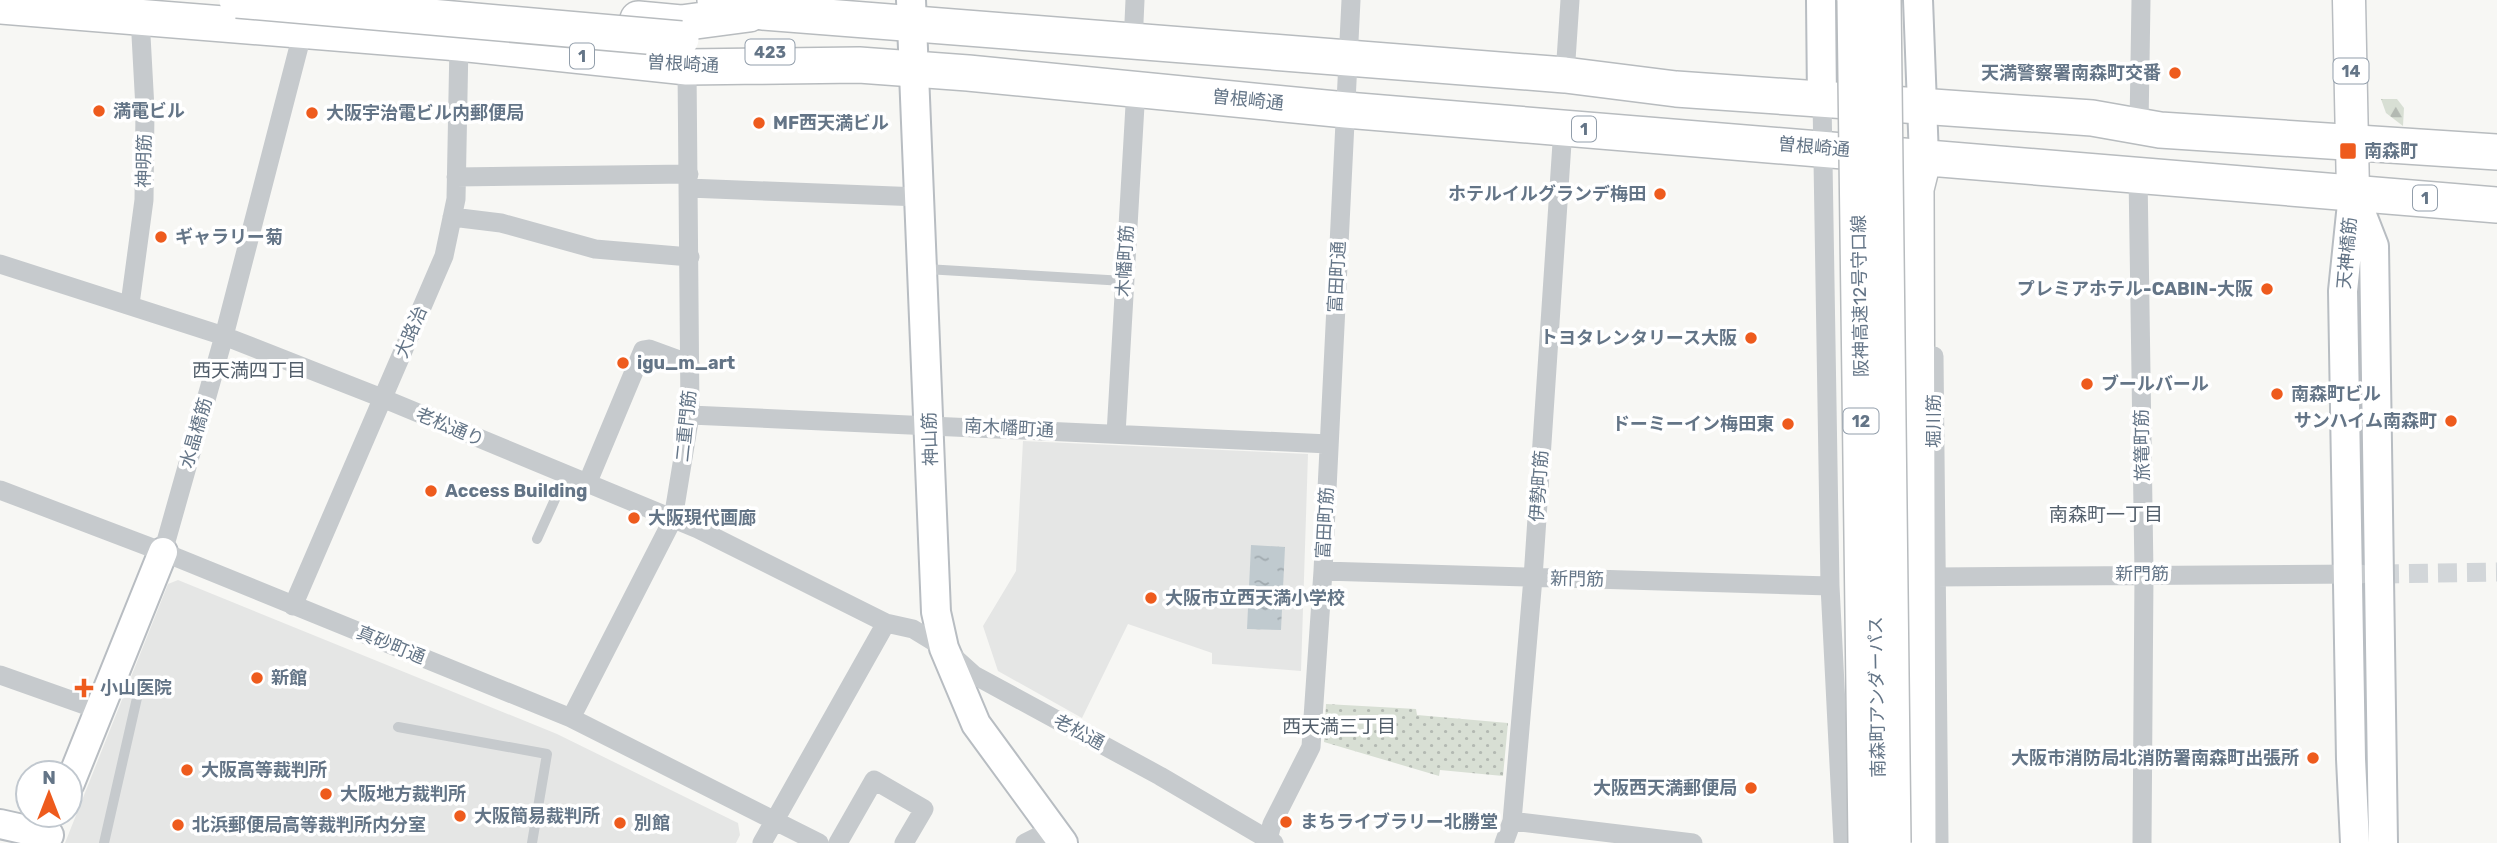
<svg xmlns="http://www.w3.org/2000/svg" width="2497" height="843" font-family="Rubik,'Noto Sans JP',sans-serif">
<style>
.built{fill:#e5e6e5}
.forest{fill:url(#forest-firs)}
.park{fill:url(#park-dots)}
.water{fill:url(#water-ripples)}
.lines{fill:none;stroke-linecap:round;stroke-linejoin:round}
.street-tunnel{stroke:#d2d6d9;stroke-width:19;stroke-dasharray:19 10;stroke-linecap:butt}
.secondary-casing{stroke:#b8bdc2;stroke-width:32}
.primary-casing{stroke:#b9bdc1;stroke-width:35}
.highway-casing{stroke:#b8bcbf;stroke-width:38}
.lane{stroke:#c6cacd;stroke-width:10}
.street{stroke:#c6cacd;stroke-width:19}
.secondary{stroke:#fff;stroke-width:28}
.primary{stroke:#fff;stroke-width:32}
.highway{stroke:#fff;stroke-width:35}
.highway-bridge-casing{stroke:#b8bcbf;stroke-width:38;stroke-linecap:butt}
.highway-bridge{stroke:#fff;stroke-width:35}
.poi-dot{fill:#ee5b1d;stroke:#fff;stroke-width:2.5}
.labels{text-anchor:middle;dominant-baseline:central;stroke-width:7;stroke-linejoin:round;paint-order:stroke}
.shield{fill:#fff;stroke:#929eab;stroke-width:2}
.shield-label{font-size:16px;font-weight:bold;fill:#647587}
.street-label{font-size:18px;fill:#647587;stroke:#fff}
.poi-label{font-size:18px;font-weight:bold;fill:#647587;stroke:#fff;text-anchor:start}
.neighbourhood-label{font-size:19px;fill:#535f6b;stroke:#fff}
</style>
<defs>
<pattern id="forest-firs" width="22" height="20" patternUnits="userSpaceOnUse" patternTransform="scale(1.75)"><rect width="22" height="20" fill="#d8dfd4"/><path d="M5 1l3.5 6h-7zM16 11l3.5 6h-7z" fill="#b3b9b2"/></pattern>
<pattern id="park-dots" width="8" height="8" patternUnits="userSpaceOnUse" patternTransform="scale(1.75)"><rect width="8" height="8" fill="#d8dfd4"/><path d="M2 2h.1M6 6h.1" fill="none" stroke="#b3b9b2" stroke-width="1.8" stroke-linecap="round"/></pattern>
<pattern id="water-ripples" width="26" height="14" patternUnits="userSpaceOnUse" patternTransform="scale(1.75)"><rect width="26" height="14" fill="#c0cacf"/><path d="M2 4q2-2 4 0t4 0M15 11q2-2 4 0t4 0" fill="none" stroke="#a0a9ae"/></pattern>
</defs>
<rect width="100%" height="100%" fill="#f7f7f4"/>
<path class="built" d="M 1023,441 L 1308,454 L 1301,671 L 1212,664 L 1212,653 L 1128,624 L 1082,718 L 998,671 L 983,626 L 1016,571 Z
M 178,580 L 557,734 L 738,823 L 740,835 L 736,843 L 65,843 L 168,584 Z"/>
<path class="forest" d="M 2381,99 L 2397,99 L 2404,108 L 2403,126 L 2386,113 Z"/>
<path class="park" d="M 1326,704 L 1416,709 L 1417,715 L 1508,723 L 1503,776 L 1440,770 L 1439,776 L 1324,742 Z"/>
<path class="water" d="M 1251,545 L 1285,547 L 1281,630 L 1247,629 Z"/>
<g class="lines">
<path class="street-tunnel" d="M 2380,574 L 2497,572"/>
<g class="secondary-casing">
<path id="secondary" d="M 911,0 L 936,612 L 944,648 L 976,724 L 1063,843
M 1821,0 L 1822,100
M 1918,0 L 1924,157
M 2353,192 L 2374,246 L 2383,843
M 2353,194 L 2343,291 L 2351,759 L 2355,843
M 70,783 L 163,552
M 0,824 L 49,835"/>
</g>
<g class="primary-casing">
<path id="primary" d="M 2349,0 L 2353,192"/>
</g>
<g class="highway-casing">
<path id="highway" d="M 715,0 L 763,12 L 1565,75 L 1676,89 L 2092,118 L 2160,130 L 2497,152
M 0,6 L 459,43 L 687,67 L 859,65 L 968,73 L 1346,110 L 2497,205
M 638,19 L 681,23 L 749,14
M 1918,843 L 1916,189 L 1924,157"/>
</g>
<path class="lane" d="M 926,269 L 1124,281
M 537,539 L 566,475
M 398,727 L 547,754 L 532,843
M 104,843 L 137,698"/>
<path class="street" d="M 1133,44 L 1135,0
M 1565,75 L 1570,0
M 1822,100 L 1830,586 L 1843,843
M 2139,126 L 2141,0
M 2138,174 L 2144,574 L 2142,843
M 456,177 L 689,174
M 688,188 L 920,197
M 452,217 L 501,223 L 595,249 L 690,257
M 0,264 L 224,336 L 382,398 L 698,529 L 886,623 L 913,629 L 944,648 L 974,675 L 1160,776 L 1274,843
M 130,304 L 144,200 L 145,109 L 140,17
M 1934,356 L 1939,843
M 690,415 L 1329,444
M 1116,434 L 1136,88
M 587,484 L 643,350 L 649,349 L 690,364
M 0,490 L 163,552 L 571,718 L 819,843
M 163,552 L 224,336 L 305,23
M 1323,571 L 1830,586
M 1935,577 L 2361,574
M 293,606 L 444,256 L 456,199 L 459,43
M 0,675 L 99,710
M 571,718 L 673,519 L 690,415 L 687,67
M 1512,821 L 1693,843
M 762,843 L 886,623
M 838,843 L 874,780 L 924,809 L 904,843
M 1025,843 L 1053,829
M 1267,843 L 1272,824 L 1311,747 L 1323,571 L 1351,0
M 1504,843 L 1512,821 L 1533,578 L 1563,128"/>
<use href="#secondary" class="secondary"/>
<use href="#primary" class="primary"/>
<use href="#highway" class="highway"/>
<g class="highway-bridge-casing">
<path id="highway-bridge" d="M 237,0 L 681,39
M 1855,0 L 1866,843
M 1883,0 L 1893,843"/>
</g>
<use href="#highway-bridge" class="highway-bridge"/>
</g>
<g class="poi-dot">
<circle cx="2175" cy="73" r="7"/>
<circle cx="99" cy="111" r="7"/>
<circle cx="312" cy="113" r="7"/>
<circle cx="759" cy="123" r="7"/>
<rect x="2339" y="142" width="18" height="18" rx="3.5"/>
<circle cx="1660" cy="194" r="7"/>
<circle cx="161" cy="237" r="7"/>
<circle cx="2267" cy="289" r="7"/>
<circle cx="1751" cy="338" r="7"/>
<circle cx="623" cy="363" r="7"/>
<circle cx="2087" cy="384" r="7"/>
<circle cx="2277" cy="394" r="7"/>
<circle cx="2451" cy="421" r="7"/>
<circle cx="1788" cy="424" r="7"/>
<circle cx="431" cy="491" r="7"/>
<circle cx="634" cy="518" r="7"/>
<circle cx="1151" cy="598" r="7"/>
<circle cx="257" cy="678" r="7"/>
<path d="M80.5 677.5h7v7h7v7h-7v7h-7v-7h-7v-7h7z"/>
<circle cx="2313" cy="758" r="7"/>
<circle cx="187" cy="770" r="7"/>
<circle cx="1751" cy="788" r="7"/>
<circle cx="326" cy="794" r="7"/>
<circle cx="460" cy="816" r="7"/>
<circle cx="1286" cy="822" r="7"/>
<circle cx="620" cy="823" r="7"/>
<circle cx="178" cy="825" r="7"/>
</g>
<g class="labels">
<g class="shield">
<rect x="745.5" y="39.5" width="49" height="25" rx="5"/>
<rect x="570" y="43.5" width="24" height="25" rx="5"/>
<rect x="2333.5" y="58.5" width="35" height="25" rx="5"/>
<rect x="1572" y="116.5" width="24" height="25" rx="5"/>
<rect x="2413" y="185.5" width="24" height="25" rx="5"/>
<rect x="1843.5" y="408.5" width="35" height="25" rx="5"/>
</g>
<g class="shield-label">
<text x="770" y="52">423</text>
<text x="582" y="56">1</text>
<text x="2351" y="71">14</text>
<text x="1584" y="129">1</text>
<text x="2425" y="198">1</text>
<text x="1861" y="421">12</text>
</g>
<g class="street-label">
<text transform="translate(683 64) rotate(3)">曽根崎通</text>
<text transform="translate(1248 100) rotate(6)">曽根崎通</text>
<text transform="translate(1814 147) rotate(5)">曽根崎通</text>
<text transform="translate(144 161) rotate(-89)">神明筋</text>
<text transform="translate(2347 253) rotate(-85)">天神橋筋</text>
<text transform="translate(1125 261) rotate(-87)">木幡町筋</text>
<text transform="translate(1337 277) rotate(-87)">富田町通</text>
<text transform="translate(1860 296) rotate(-91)">阪神高速12号守口線</text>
<text transform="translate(411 332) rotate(-67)">大路治</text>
<text transform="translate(1934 421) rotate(-90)">堀川筋</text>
<text transform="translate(686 426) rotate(-84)">二重門筋</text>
<text transform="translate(450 427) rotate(23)">老松通り</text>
<text transform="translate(1009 428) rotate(3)">南木幡町通</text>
<text transform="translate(196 433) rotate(-74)">水晶橋筋</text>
<text transform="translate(930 439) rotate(-92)">神山筋</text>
<text transform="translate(2142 445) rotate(-91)">旅篭町筋</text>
<text transform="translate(1539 486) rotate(-86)">伊勢町筋</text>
<text transform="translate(1325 523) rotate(-87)">富田町筋</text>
<text x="2142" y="574">新門筋</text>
<text transform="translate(1577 579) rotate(1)">新門筋</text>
<text transform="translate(391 645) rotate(22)">真砂町通</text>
<text transform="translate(1877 697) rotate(-91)">南森町アンダーパス</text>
<text transform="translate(1079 732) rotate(28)">老松通</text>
</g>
<g class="poi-label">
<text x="2161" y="73" text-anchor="end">天満警察署南森町交番</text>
<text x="113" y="111">満電ビル</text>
<text x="326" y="113">大阪宇治電ビル内郵便局</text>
<text x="773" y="123">MF西天満ビル</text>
<text x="2364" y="151">南森町</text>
<text x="1646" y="194" text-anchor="end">ホテルイルグランデ梅田</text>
<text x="175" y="237">ギャラリー菊</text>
<text x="2253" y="289" text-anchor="end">プレミアホテル-CABIN-大阪</text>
<text x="1737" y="338" text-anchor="end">トヨタレンタリース大阪</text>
<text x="637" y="363">igu_m_art</text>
<text x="2101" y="384">ブールバール</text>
<text x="2291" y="394">南森町ビル</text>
<text x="2437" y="421" text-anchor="end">サンハイム南森町</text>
<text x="1774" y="424" text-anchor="end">ドーミーイン梅田東</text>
<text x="445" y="491">Access Building</text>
<text x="648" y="518">大阪現代画廊</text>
<text x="1165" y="598">大阪市立西天満小学校</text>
<text x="271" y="678">新館</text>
<text x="100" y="688">小山医院</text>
<text x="2299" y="758" text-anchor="end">大阪市消防局北消防署南森町出張所</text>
<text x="201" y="770">大阪高等裁判所</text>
<text x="1737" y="788" text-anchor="end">大阪西天満郵便局</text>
<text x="340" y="794">大阪地方裁判所</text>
<text x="474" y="816">大阪簡易裁判所</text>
<text x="1300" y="822">まちライブラリー北勝堂</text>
<text x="634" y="823">別館</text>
<text x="192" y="825">北浜郵便局高等裁判所内分室</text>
</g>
<g class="neighbourhood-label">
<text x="249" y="370">西天満四丁目</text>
<text x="2106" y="514">南森町一丁目</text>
<text x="1339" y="726">西天満三丁目</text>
</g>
</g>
<g transform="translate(49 794)"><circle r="33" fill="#ffffff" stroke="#c1c8cf" stroke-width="2"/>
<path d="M0-5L12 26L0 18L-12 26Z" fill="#ee5b1d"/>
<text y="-10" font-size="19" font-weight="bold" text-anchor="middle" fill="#647587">N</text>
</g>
</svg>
